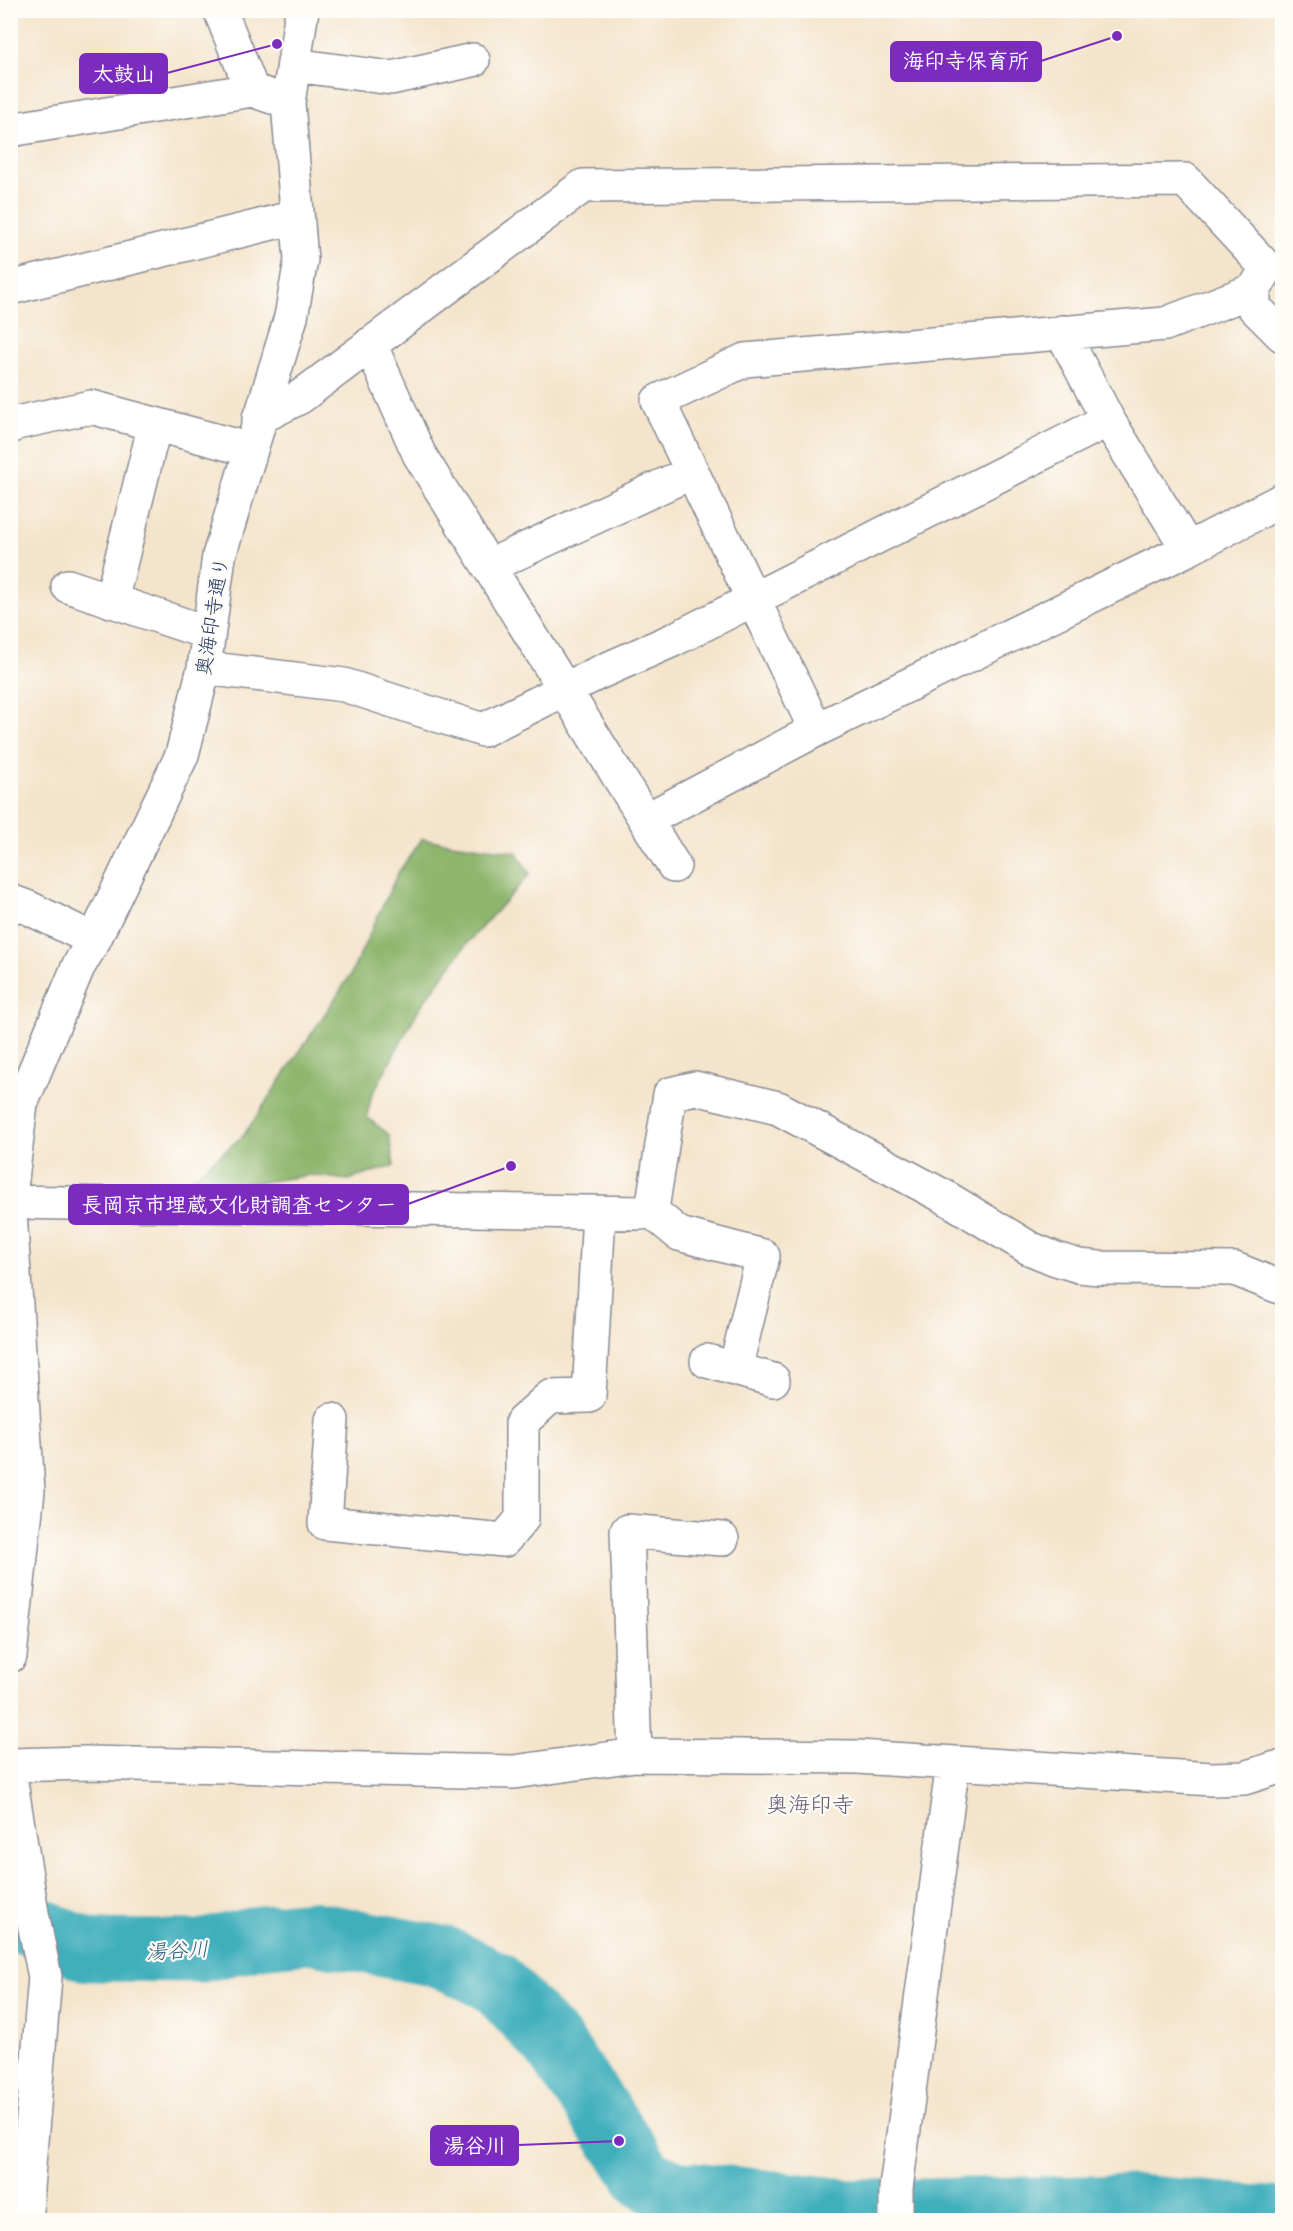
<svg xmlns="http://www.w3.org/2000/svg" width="1293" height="2231" font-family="Mali,'Klee One',sans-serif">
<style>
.forest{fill:#8eb66d;stroke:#547266;stroke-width:1.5}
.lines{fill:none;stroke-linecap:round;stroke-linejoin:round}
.river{stroke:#40afbc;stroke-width:63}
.minor-casing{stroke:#888a94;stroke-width:36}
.minor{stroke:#fff;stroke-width:33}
.labels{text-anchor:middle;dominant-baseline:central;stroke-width:4.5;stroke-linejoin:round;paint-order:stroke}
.street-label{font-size:20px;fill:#1b2f5e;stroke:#fdfcf7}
.water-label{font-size:21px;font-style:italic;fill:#285c7f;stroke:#fdfcf7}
.quarter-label{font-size:22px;fill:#675c74;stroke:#fdfcf7}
.leader{fill:none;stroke:#7b2cbf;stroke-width:2}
.callout-dot{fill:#7b2cbf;stroke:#fdfcf7;stroke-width:2}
.callout{fill:#7b2cbf;stroke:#7b2cbf;stroke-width:2}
.callout-label{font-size:21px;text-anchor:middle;font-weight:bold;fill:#fff}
</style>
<rect width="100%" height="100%" fill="#fdfcf7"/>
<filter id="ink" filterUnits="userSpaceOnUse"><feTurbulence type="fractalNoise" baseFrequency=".0167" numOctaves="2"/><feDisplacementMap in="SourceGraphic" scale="12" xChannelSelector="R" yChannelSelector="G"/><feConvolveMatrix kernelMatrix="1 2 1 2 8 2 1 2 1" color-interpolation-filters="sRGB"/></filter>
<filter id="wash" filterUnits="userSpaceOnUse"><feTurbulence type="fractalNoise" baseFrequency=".008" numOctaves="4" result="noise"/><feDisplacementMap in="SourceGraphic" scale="24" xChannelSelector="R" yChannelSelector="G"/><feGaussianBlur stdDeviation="1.35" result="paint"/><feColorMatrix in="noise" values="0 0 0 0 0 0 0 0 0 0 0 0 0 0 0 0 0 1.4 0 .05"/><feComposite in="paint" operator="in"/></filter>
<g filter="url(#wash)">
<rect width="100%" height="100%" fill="#f4e4cb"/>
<path class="forest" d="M 422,839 L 516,852 L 530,874 L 468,942 L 420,1007 L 371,1097 L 367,1117 L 389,1135 L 394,1166 L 348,1180 L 311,1175 L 255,1183 L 186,1183 L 244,1135 L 350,976 L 398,873 Z"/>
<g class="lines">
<path class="river" d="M 10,1916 L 87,1950 L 201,1951 L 260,1937 L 310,1932 L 443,1957 L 495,1982 L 554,2045 L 646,2179 L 675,2191 L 856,2211 L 1138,2206 L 1282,2219"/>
</g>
</g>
<g filter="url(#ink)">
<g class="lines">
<g class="minor-casing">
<path id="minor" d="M 220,10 L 252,90 L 272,97
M 294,65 L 391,78 L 473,60
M 10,130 L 252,90
M 10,288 L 296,217
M 1062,332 L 1108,420
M 370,344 L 419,454 L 674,866
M 259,418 L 300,397 L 583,186 L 1185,180 L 1267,268 L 1254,290 L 1254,307 L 1282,335
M 10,427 L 12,424 L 91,407 L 251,450
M 489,566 L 692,472
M 68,586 L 208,633
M 111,601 L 155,424
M 204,668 L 344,685 L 483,730 L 596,674 L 673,640 L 1108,420 L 1188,549 L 1282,500
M 816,730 L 658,401 L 745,360 L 1165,324 L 1254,290
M 646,820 L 816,730 L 1188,549
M 10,901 L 29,908 L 94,940
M 10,1196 L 21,1104 L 78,967 L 94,940 L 182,755 L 204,668 L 219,556 L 291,317 L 301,260 L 288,103 L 302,10
M 10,1202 L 642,1213 L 650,1210 L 653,1203 L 670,1094 L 695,1088 L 778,1108 L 945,1197 L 1029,1248 L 1056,1259 L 1079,1266 L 1099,1268 L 1235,1269 L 1282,1288
M 650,1210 L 679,1234 L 763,1256 L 735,1369
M 10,1212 L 28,1491 L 10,1656
M 707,1361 L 773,1380
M 332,1420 L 325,1523 L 504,1540 L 522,1519 L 522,1422 L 550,1397 L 589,1396 L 599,1213
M 635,1755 L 627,1531 L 722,1539
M 10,1765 L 86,1763 L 514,1772 L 635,1755 L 858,1757 L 1212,1779 L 1244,1778 L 1276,1768
M 10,1776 L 32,1913 L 45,1977 L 27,2188 L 27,2220
M 896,2220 L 896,2188 L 953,1763"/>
</g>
<use href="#minor" class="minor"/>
</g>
</g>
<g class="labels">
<g class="street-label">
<text transform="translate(211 616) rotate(-81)">奥海印寺通り</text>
</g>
<g class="water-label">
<text transform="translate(177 1949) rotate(-3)">湯谷川</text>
</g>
<g class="quarter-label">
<text x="810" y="1803">奥海印寺</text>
</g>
</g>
<path class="leader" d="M1117 36L1041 61M277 44L167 73M511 1166L408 1204M619 2141L518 2145"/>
<g class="callout-dot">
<circle cx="1117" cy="36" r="6"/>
<circle cx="277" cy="44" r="6"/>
<circle cx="511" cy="1166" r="6"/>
<circle cx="619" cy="2141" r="6"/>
</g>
<g class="callout">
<rect x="891" y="42" width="150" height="39" rx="6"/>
<rect x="80" y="54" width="87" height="39" rx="6"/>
<rect x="69" y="1185" width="339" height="39" rx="6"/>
<rect x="431" y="2126" width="87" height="39" rx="6"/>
</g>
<g class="callout-label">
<text x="966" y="68">海印寺保育所</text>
<text x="124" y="81">太鼓山</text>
<text x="239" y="1212">長岡京市埋蔵文化財調査センター</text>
<text x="475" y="2153">湯谷川</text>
</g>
<rect width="1293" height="2231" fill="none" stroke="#fdfcf7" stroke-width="36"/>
</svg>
